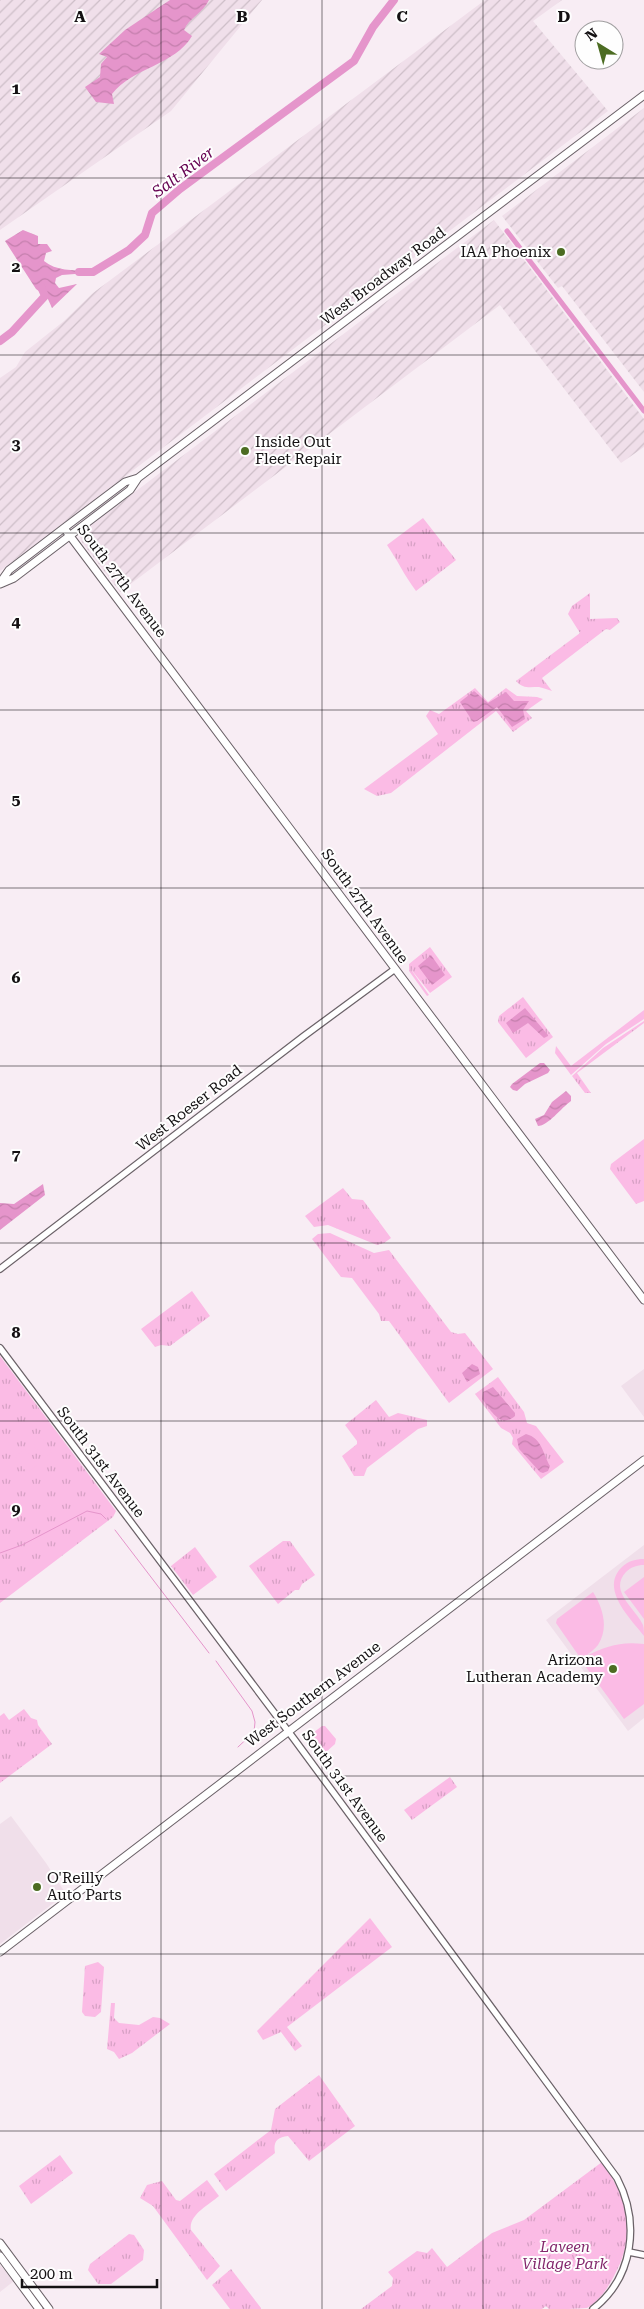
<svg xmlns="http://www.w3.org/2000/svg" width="644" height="2309" font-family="'Roboto Serif',serif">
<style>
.built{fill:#f0dfea}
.industrial{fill:url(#industrial-furrows)}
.grass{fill:url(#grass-tufts)}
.pitch{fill:#fbbbe5}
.water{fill:url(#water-waves)}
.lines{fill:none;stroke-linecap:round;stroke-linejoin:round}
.stream{stroke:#e595cb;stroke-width:1}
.canal{stroke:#e595cb;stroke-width:5}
.river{stroke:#e595cb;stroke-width:8}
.minor-casing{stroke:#6b6268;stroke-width:8}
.major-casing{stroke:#6b6268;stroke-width:9}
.minor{stroke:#fff;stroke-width:5.5}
.major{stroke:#fff;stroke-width:7}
.grid{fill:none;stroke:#141113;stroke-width:1;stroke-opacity:0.55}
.poi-dot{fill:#4c6c22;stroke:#fefefe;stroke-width:2}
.labels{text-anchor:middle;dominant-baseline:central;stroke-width:4;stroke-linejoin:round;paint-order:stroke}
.poi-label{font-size:15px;fill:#141113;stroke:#fefefe;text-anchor:end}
.street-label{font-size:15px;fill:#141113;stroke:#fefefe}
.park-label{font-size:15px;font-style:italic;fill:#83276c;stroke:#fefefe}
.water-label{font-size:16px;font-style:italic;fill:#650251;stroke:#fefefe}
.grid-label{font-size:16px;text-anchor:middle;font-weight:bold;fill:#141113;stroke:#fefefe;stroke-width:4;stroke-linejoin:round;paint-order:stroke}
</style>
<defs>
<pattern id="industrial-furrows" width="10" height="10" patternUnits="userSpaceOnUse" patternTransform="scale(1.25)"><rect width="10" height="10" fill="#f0dfea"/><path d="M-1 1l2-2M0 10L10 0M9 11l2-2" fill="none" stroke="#cdbec8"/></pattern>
<pattern id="grass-tufts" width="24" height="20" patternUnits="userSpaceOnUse" patternTransform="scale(1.25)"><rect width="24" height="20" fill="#fbbbe5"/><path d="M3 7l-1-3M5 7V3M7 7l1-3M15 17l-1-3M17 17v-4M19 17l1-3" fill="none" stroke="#d6a0c4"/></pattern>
<pattern id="water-waves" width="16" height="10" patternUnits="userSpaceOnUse" patternTransform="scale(1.25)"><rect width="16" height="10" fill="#e595cb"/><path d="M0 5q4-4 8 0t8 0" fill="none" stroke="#c47fad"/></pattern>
</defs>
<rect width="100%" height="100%" fill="#f8edf4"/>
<path class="built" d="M 644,1369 L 644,1417 L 621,1386 Z
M 644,1545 L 644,1718 L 628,1731 L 546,1620 Z
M 11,1816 L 46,1863 L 64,1891 L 64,1895 L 0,1944 L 0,1824 Z
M 0,2265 L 14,2281 L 0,2292 Z"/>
<path class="industrial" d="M 0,0 L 262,0 L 171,111 L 0,230 Z
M 485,0 L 562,0 L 533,21 L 608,111 L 0,571 L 0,378 L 16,367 L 25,352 L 64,321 L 93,293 Z
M 644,108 L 644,392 L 562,286 L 558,288 L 502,216 Z
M 494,220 L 644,419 L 644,447 L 621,463 L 500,305 L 120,592 L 81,541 L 80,535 L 82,532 Z"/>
<path class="grass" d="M 423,518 L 456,560 L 416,591 C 404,575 398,561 387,545 Z
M 590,593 L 590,619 L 617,618 L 620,622 L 610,630 L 606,629 L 542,678 L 552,691 C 548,690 544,688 539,687 C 529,687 523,689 516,681 L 580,633 L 568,614 L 572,606 Z
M 475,688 L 488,702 L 506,688 L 517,696 L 537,697 L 543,699 L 526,711 L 532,718 L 513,732 L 496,711 L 391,793 L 377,796 L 364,789 L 438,734 L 426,716 L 430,710 L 439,714 Z
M 430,947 L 452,977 L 430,993 L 410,968 L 429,995 L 427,996 L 409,971 L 409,964 Z
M 523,997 L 553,1037 L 526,1058 L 498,1022 L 499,1016 Z
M 644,1010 L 644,1019 L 606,1044 L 571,1075 L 555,1053 L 556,1046 L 571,1066 Z
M 644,1021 L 644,1023 L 577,1073 L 591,1093 L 585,1093 L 572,1076 L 603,1048 Z
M 644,1139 L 644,1201 L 636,1204 L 610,1169 L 611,1164 Z
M 343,1188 L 352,1199 L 363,1200 L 391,1238 L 384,1243 L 377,1245 L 328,1225 L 314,1227 L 305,1216 Z
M 330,1233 L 374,1253 L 389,1250 L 451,1332 L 458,1334 L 465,1333 L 493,1369 L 449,1403 L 389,1321 L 381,1321 L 379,1314 L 352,1278 L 341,1277 L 312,1239 L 318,1234 Z
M 192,1291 L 210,1316 L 170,1346 L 161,1345 L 155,1347 L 141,1329 Z
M 0,1356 L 116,1511 L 113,1517 L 0,1603 Z
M 498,1377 L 524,1412 L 527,1423 L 536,1426 L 564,1462 L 541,1479 L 512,1444 L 513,1438 L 510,1433 L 501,1428 L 475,1394 Z
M 376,1400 L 389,1417 L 398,1413 L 427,1420 L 427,1426 L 418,1429 L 367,1468 L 364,1476 L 354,1476 L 342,1456 L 357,1444 L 357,1441 L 345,1425 Z
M 283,1541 L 290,1541 L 315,1575 L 302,1584 L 299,1590 L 295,1590 L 278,1604 L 249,1566 Z
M 195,1547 L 217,1577 L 193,1595 L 171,1566 Z
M 24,1709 L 31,1718 L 37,1720 L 38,1725 L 52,1744 L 0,1783 L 0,1716 L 4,1713 L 9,1720 Z
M 322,1726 L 325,1726 L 336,1739 L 335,1744 L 325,1753 L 309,1736 Z
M 450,1777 L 457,1787 L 412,1820 L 404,1810 Z
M 370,1918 L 392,1947 L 287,2027 L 302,2046 L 295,2051 L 281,2032 L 263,2040 L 257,2031 Z
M 98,1962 L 104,1967 L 101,2012 L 95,2017 L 85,2016 L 82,2012 L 85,1966 Z
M 111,2003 L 115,2003 L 114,2018 L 119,2023 L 139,2025 L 153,2017 L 160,2018 L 170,2024 L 132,2053 L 119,2059 L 114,2052 L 107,2049 Z
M 319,2075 L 355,2126 L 309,2161 L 288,2136 C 277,2137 273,2142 275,2153 L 226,2191 L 214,2174 L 271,2130 L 275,2109 Z
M 60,2155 L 73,2173 L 31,2204 L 19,2186 Z
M 602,2162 C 628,2199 637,2234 614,2276 C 608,2288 599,2301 587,2308 C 578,2309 559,2309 549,2309 L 546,2306 L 542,2309 L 361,2309 L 392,2286 L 393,2278 L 388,2272 L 417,2251 L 427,2253 L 432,2248 L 447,2267 L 492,2233 L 524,2220 Z
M 207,2180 L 219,2196 C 209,2205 188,2215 191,2230 L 220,2266 L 207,2280 L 153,2206 L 140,2198 L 147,2185 L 162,2181 L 176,2200 L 180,2201 Z
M 129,2234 L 134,2235 L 144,2250 L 143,2260 L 111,2284 L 98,2284 L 88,2270 L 90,2264 Z
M 231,2269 L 261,2308 L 261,2309 L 230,2309 L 212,2285 Z"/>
<path class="pitch" d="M 427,1309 L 439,1323 L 430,1331 L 418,1316 Z
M 42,1438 L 52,1452 L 44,1458 L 33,1445 Z
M 25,1449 L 37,1465 L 27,1473 L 15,1456 Z
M 644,1559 L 644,1565 C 637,1565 631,1567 626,1572 C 608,1591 636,1609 643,1625 C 644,1628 644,1633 644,1636 C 631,1619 599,1589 622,1567 C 628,1561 636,1559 644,1559 Z
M 644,1577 L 644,1619 L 624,1592 Z
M 593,1592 C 603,1608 609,1628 598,1645 C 595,1649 589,1653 586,1656 C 606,1646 621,1641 644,1644 L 644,1704 L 624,1719 L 583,1663 L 584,1657 L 581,1659 L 556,1623 L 557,1619 Z
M 538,2240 L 550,2255 L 540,2262 L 529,2247 Z"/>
<path class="water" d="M 170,0 L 209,0 C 203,13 189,18 184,30 L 192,36 C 175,65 132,68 112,94 L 114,104 L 96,102 L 85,87 L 100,77 L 101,64 L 107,57 L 99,54 L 125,30 Z
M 23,230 L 38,236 L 38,244 L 47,244 L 52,251 L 46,253 L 44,261 C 56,271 73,270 87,271 L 88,273 L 62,275 L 56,278 L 55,283 L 59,288 L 77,284 L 52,308 L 47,297 L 36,289 L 5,241 Z
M 474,691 L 488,703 L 506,692 L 514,701 L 529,701 L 523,710 L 525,719 L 512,727 L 497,707 L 477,721 L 473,722 L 460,702 Z
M 431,955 L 445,975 L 432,985 L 418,966 Z
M 525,1008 L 548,1035 L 548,1036 L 544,1038 L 528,1023 L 513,1033 L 506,1023 Z
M 540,1063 L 544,1063 L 550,1070 L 548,1073 L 525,1084 L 517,1091 L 513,1090 L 510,1087 L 512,1084 Z
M 566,1091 L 571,1096 L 571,1101 C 561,1108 548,1126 538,1126 L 535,1119 L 544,1115 L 552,1102 Z
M 43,1184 L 45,1195 L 0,1230 L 0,1203 L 14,1204 Z
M 472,1364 L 478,1367 L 480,1374 L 467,1382 L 462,1373 Z
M 493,1387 L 515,1413 L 515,1416 C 500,1429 491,1410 482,1399 L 483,1392 Z
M 526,1434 C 542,1438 543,1454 550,1466 L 548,1471 L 543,1473 L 540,1472 L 519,1449 L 517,1439 Z"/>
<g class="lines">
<path class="stream" d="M 115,1530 L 209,1653
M 0,1553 L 22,1545 L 87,1511 L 101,1514 L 106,1519
M 216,1661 L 252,1711 L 255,1722 L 254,1732 L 238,1747"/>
<path class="canal" d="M 507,231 L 644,411"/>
<path class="river" d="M 79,272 L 93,272 L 129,250 L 145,235 L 152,213 L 180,189 L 354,61 L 373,27 L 394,0
M 0,341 L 12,332 L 45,296 L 41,287"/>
<g class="minor-casing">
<path id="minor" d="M 0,1269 L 304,1036 L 395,969
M 0,1348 L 294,1739 L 617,2178 C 640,2222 634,2277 593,2309
M 629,2252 L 644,2255"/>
</g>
<g class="major-casing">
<path id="major" d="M 64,528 L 644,1300
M 0,583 L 9,570 L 64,528 L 125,482 L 138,478
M 0,584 L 14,578 L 130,490 L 138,478 L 644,95
M 0,1952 L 644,1460
M 0,2243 L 49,2309
M 0,2256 L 39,2309"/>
</g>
<use href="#minor" class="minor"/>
<use href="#major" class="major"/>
</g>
<path class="grid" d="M 161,0 L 161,2309M 322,0 L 322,2309M 483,0 L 483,2309M 0,178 L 644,178M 0,355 L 644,355M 0,533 L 644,533M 0,710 L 644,710M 0,888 L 644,888M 0,1066 L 644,1066M 0,1243 L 644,1243M 0,1421 L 644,1421M 0,1599 L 644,1599M 0,1776 L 644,1776M 0,1954 L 644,1954M 0,2131 L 644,2131"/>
<g class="poi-dot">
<circle cx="561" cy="252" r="5"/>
<circle cx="245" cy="451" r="5"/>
<circle cx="613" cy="1669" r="5"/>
<circle cx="37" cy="1887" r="5"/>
</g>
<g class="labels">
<g class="poi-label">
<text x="551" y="252">IAA Phoenix</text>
<text x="255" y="442" text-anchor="start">Inside Out<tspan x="255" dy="17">Fleet Repair</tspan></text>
<text x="603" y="1660">Arizona<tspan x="603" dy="17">Lutheran Academy</tspan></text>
<text x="47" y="1878" text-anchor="start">O'Reilly<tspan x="47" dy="17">Auto Parts</tspan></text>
</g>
<g class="street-label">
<text transform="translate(383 276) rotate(-37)">West Broadway Road</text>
<text transform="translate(122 581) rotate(53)">South 27th Avenue</text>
<text transform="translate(365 906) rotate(54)">South 27th Avenue</text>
<text transform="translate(189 1108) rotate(-38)">West Roeser Road</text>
<text transform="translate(101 1462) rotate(53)">South 31st Avenue</text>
<text transform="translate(313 1694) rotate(-37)">West Southern Avenue</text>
<text transform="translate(345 1786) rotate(54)">South 31st Avenue</text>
</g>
<g class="park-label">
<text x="565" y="2247">Laveen<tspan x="565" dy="17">Village Park</tspan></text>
</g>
<g class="water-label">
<text transform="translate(183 172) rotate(-37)">Salt River</text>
</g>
</g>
<g class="grid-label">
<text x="80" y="22">A</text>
<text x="242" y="22">B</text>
<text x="402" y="22">C</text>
<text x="564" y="22">D</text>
<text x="16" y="94">1</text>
<text x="16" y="272">2</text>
<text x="16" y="450">3</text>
<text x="16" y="627">4</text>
<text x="16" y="805">5</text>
<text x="16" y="983">6</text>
<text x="16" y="1160">7</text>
<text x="16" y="1338">8</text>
<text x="16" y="1515">9</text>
</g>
<g transform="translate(599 45) rotate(323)"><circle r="24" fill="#fefefe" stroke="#a09fa0"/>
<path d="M0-4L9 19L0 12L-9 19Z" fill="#4c6c22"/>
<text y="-8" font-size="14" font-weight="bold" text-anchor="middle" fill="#141113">N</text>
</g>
<path d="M22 2279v8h135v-8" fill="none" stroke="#141113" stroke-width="2.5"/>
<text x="30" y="2279" font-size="15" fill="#141113" stroke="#fefefe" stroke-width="4" paint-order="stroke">200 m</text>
</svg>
